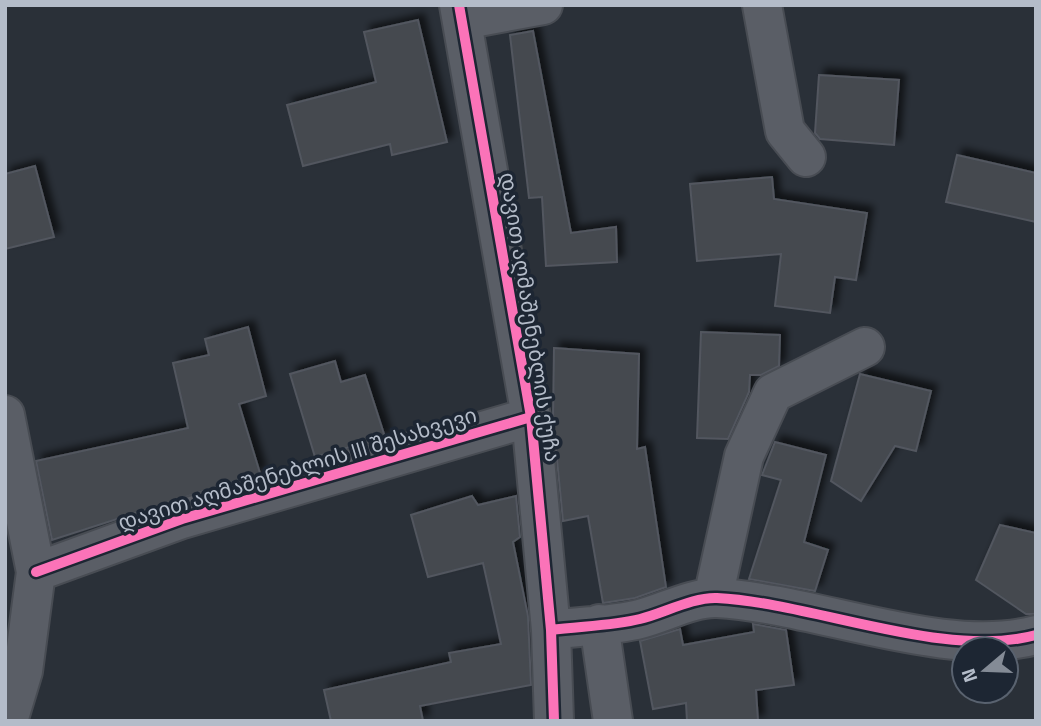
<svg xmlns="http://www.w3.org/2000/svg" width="1041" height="726" font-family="'Titillium Web','Noto Sans Georgian',sans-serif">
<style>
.building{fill:#444950;stroke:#52575f;stroke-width:2;filter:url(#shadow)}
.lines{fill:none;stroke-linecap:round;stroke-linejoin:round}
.minor-casing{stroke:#484c53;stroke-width:42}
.minor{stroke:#5a5e66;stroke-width:38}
.cycleway-casing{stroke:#1d2633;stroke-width:15}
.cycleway{stroke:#fb73b8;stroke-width:10}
.labels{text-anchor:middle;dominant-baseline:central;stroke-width:7;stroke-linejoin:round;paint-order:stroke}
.street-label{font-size:21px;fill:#b4bcc9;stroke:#1d2633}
</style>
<defs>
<filter id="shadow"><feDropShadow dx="6" dy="-6" stdDeviation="3.5" flood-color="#0009"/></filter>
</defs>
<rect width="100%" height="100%" fill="#2a3038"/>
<path class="building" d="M 418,20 L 447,142 L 392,155 L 390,144 L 303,166 L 287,105 L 376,82 L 364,32 Z
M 533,31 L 571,233 L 616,227 L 617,262 L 546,266 L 542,197 L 529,198 L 510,35 Z
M 819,75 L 899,80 L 894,145 L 820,139 L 815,133 Z
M 957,155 L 1036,173 L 1036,222 L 946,202 Z
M 35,166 L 54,237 L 5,249 L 5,174 Z
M 772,177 L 774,199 L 867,213 L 856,280 L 835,277 L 830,313 L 775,306 L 781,254 L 697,261 L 690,184 Z
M 248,327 L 266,396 L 239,404 L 260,473 L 52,540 L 36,461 L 188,428 L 173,363 L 209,355 L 205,339 Z
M 701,332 L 780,335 L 779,366 L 761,375 L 750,375 L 749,392 L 728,439 L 697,438 Z
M 554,348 L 639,354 L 637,449 L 645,447 L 666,587 L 635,598 L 603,603 L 588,516 L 563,521 L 553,419 Z
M 335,361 L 341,382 L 365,375 L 385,437 L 315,457 L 290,374 Z
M 860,374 L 931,391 L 916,451 L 895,446 L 861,501 L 831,481 Z
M 775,442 L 826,455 L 804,542 L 828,550 L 815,591 L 749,579 L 781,480 L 762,475 Z
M 472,496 L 478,505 L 516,496 L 520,537 L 513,542 L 528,616 L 531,685 L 420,706 L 423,721 L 331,721 L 324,690 L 451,662 L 449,653 L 501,644 L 483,563 L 428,577 L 411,515 Z
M 1000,525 L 1036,533 L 1036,614 L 1026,614 L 976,580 Z
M 753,624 L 786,630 L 794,685 L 756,690 L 758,721 L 687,721 L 686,703 L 653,709 L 640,641 L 680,629 L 683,645 L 754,632 Z"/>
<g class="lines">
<g class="minor-casing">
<path id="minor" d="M 459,5 L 531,417 L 551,630 L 554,721
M 762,5 L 785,131 L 806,157
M 462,20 L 543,5
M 5,415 L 36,572 L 23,671 L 8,721
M 36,572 L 182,519 L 531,417
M 713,598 L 744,456 L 773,393 L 865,347
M 599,624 L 613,721
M 551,630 C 580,626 612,626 640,619 C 664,613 693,597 717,598 C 815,603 944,660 1036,635"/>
</g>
<use href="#minor" class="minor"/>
<g class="cycleway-casing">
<path id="cycleway" d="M 459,5 L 531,417 L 551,630 L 554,721
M 36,572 L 182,519 L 531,417
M 551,630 C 580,626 612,626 640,619 C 664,613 693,597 717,598 C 815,603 944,660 1036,635"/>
</g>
<use href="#cycleway" class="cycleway"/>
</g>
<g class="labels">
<g class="street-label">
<text transform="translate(531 317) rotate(81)">დავით აღმაშენებლის ქუჩა</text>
<text transform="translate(297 468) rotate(-17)">დავით აღმაშენებლის III შესახვევი</text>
</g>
</g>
<rect width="1041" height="726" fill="none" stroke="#b4bcc9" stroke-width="14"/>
<g transform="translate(985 670) rotate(251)"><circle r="33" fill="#1d2633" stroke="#59626f" stroke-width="2"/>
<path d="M0-5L12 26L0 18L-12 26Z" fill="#848b96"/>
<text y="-10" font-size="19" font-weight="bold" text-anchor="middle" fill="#b4bcc9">N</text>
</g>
</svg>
